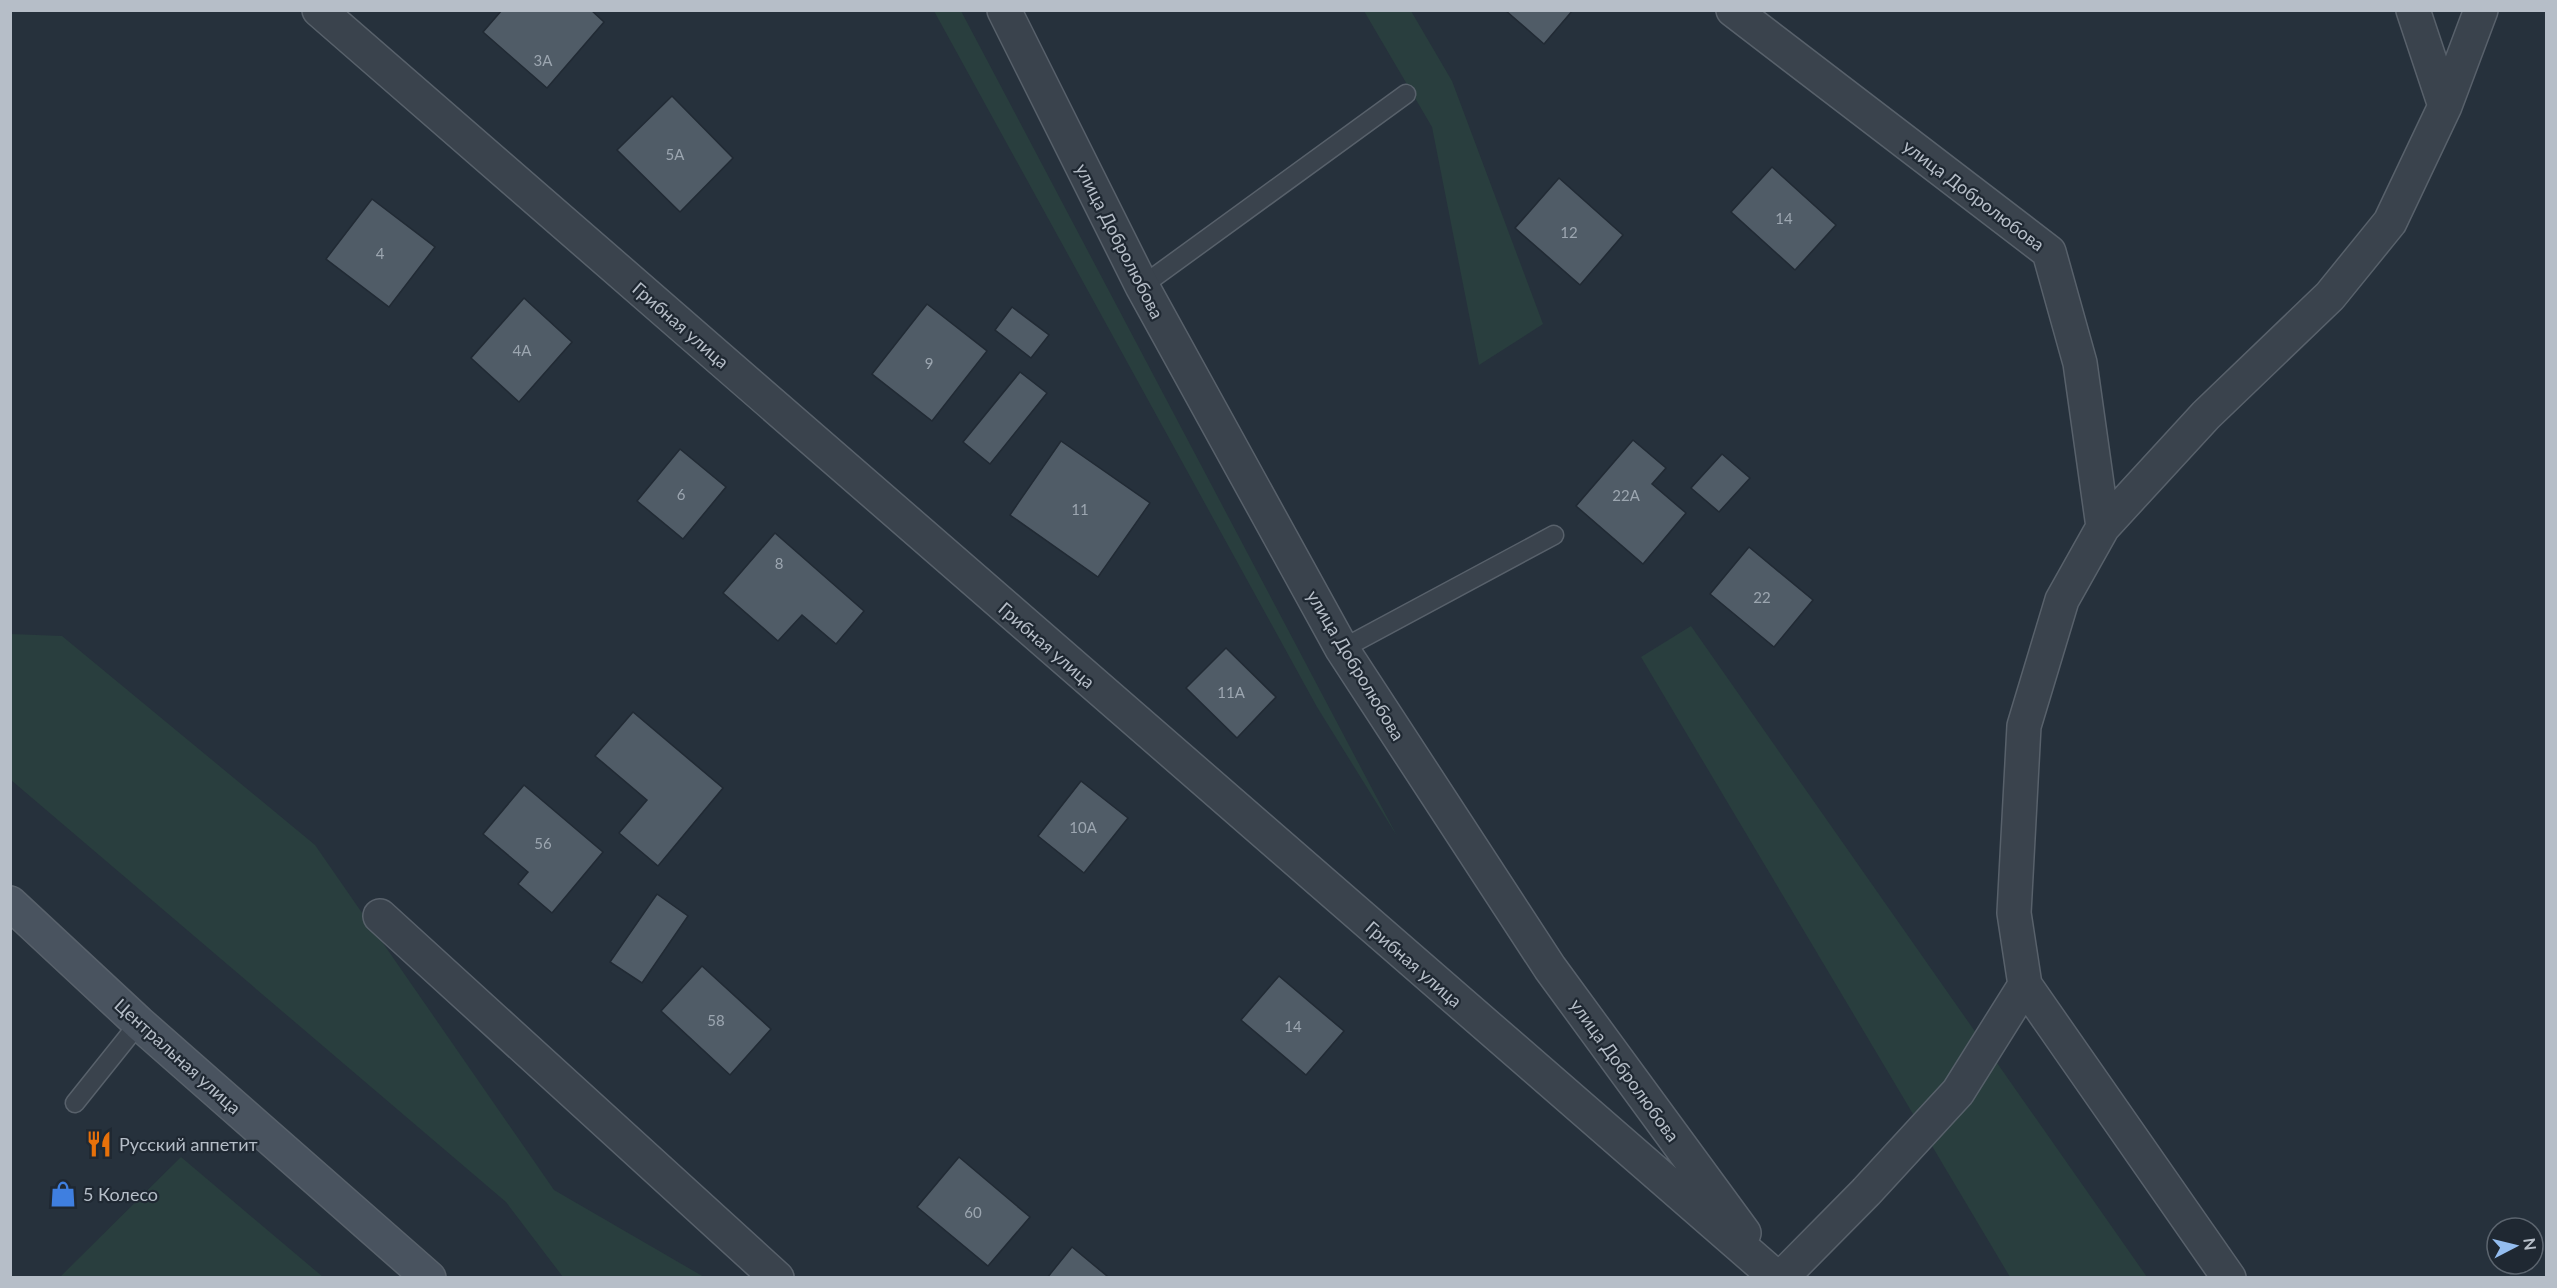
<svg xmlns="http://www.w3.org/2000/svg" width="2557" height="1288" font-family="Lato,sans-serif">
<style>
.green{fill:#293e3e}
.building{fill:#505c67;stroke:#212a34;stroke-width:1.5}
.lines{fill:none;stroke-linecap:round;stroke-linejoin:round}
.service-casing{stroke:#58616b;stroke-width:21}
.minor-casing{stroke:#58616b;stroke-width:36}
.secondary-casing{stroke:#58616b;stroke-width:36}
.service{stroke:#3a434d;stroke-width:18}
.minor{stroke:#3a434d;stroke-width:33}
.secondary{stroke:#49535f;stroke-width:33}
.labels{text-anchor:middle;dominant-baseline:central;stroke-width:4.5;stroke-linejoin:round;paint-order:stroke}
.number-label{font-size:15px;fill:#9ca6b0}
.street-label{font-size:18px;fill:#b6bec8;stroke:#1f2832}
.poi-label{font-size:18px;fill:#b6bec8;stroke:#1f2832;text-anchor:start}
</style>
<rect width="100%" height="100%" fill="#26313c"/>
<path class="green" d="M 934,11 L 961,11 L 1397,836 L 1317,707 Z
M 1364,11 L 1411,11 L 1452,81 L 1543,324 L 1479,365 L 1432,127 Z
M 1691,626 L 2147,1277 L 2010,1277 L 1641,657 Z
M 11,634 L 62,636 L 315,845 L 554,1190 L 704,1277 L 563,1277 L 506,1202 L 11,780 Z
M 181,1157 L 323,1277 L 60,1277 Z"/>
<path class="building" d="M 502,10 L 591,10 L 604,22 L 547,88 L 483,32 Z
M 1505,10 L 1573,10 L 1544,44 Z
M 672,96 L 733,158 L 680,212 L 617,150 Z
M 1772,167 L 1836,225 L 1795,270 L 1731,212 Z
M 1559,178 L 1623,235 L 1580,285 L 1515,228 Z
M 372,199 L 435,247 L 389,307 L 326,259 Z
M 524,298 L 572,342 L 519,402 L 471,358 Z
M 927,304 L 987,351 L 932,421 L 872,374 Z
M 1012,307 L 1049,335 L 1031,358 L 995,330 Z
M 1020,372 L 1047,393 L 990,464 L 963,442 Z
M 1633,440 L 1666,468 L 1652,484 L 1686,513 L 1643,564 L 1576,506 Z
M 1061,441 L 1150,503 L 1098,577 L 1010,515 Z
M 680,449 L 726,487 L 683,539 L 637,501 Z
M 1722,454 L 1750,478 L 1719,512 L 1691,488 Z
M 775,533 L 864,611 L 836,644 L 802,615 L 778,641 L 723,593 Z
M 1749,547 L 1813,600 L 1774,647 L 1710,594 Z
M 1226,648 L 1276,697 L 1237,738 L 1186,688 Z
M 633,712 L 723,788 L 658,866 L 619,833 L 647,800 L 595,756 Z
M 1081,781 L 1128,818 L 1084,873 L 1038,836 Z
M 524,785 L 603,852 L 552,913 L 518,884 L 528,872 L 483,834 Z
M 657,894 L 688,916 L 642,983 L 610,962 Z
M 702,966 L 771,1029 L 730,1075 L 661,1011 Z
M 1279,976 L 1344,1031 L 1306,1075 L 1241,1020 Z
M 959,1157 L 1030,1217 L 988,1266 L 917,1207 Z
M 1072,1247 L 1107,1276 L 1106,1278 L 1047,1278 Z"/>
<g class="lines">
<g class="service-casing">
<path id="service" d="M 1142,286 L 1406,94
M 1342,649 L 1554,535
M 75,1103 L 139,1023"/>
</g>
<g class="minor-casing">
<path id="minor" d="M 319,10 L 1777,1278
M 1004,10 L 1142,286 L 1342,649 L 1550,968 L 1744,1233
M 1733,10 L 2049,252 L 2080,363 L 2103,527
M 2413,10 L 2445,106
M 380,916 L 777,1278
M 2025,985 L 2229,1278
M 1781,1278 L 1866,1192 L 1958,1092 L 2025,985 L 2014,913 L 2024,726 L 2062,600 L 2103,527 L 2206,415 L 2330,296 L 2390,222 L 2445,106 L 2481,10"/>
</g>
<g class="secondary-casing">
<path id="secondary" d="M 10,903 L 139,1023 L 429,1278"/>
</g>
<use href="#service" class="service"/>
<use href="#minor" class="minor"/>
<use href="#secondary" class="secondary"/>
</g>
<defs>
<g id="restaurant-bare" transform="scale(2.07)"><path d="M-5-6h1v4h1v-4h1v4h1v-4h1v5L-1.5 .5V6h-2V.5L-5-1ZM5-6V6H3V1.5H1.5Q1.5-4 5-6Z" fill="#e8710a" stroke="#1f2832" stroke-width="2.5" paint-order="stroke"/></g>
<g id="shop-bare" transform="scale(2.07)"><path d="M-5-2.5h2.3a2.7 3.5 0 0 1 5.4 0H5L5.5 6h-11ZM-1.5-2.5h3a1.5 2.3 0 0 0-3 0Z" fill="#3f7fe0" stroke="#1f2832" stroke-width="2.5" paint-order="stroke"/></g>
</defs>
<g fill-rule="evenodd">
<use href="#restaurant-bare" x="99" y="1144"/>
<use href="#shop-bare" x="63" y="1194"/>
</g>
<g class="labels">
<g class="number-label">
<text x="543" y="60">3А</text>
<text x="675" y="154">5А</text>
<text x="1784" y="218">14</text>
<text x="1569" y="232">12</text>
<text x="380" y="253">4</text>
<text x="522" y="350">4А</text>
<text x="929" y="363">9</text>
<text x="681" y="494">6</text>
<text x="1626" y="495">22А</text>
<text x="1080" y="509">11</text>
<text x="779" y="563">8</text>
<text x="1762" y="597">22</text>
<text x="1231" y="692">11А</text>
<text x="1083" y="827">10А</text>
<text x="543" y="843">56</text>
<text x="716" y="1020">58</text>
<text x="1293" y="1026">14</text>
<text x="973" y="1212">60</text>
</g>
<g class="street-label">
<text transform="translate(1974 195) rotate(37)">улица Добролюбова</text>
<text transform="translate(1120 241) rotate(63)">улица Добролюбова</text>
<text transform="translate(681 325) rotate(41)">Грибная улица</text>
<text transform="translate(1047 645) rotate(41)">Грибная улица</text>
<text transform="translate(1356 665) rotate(59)">улица Добролюбова</text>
<text transform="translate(1414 964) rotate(41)">Грибная улица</text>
<text transform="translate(178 1056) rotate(42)">Центральная улица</text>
<text transform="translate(1625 1070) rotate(54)">улица Добролюбова</text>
</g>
<g class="poi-label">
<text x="119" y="1144">Русский аппетит</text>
<text x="83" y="1194">5 Колесо</text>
</g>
</g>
<rect width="2557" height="1288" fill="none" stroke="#b6bec8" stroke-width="24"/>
<g transform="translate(2515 1246) rotate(83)"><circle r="28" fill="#1f2832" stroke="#5b646e" stroke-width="1.5"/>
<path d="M0-4.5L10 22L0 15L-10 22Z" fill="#94bdef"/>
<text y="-9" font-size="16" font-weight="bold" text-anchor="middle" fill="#b6bec8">N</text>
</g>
</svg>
